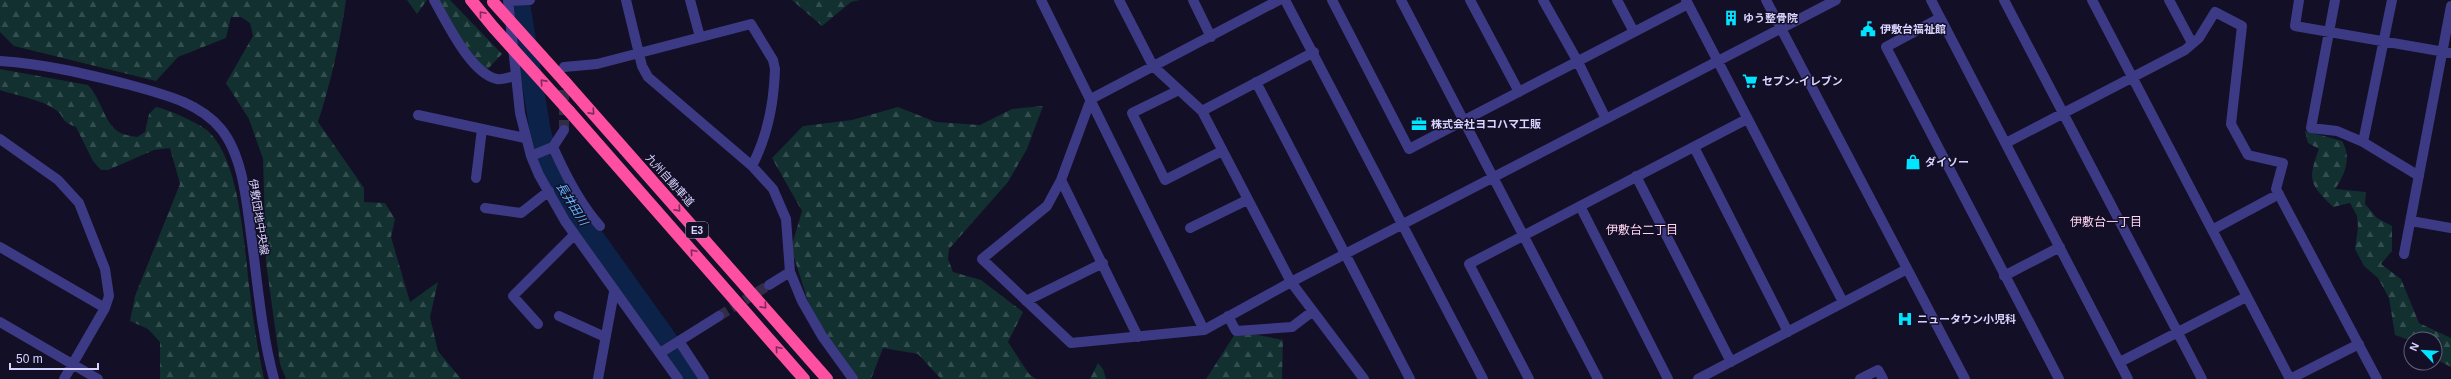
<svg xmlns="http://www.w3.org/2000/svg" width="2451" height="379" font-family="Arial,'Noto Sans JP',sans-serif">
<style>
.forest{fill:url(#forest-firs)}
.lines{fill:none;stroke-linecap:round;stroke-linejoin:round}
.river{stroke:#0c2248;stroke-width:21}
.minor-tunnel{stroke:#312d47;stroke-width:10;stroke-dasharray:10 5;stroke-linecap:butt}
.minor{stroke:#3d3a85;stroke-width:10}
.highway{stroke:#ff4fa3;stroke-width:12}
.highway-bridge{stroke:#ff4fa3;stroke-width:12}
.oneway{stroke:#7d2c5e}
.labels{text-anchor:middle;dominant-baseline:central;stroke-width:3;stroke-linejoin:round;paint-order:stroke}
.shield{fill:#130f26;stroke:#9e99be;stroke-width:1}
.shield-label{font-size:10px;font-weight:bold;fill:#d9d4ff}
.poi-label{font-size:11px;font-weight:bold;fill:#d9d4ff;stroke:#130f26;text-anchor:start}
.street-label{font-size:11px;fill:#d9d4ff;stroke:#130f26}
.water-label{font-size:12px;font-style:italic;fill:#62b6ff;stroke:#130f26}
.neighbourhood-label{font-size:12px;fill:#ffd6f0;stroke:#130f26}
</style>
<defs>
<pattern id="forest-firs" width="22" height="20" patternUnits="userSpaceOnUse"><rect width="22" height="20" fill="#12302f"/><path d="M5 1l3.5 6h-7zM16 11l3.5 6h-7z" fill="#344d4e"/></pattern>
</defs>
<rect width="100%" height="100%" fill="#130f26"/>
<path class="forest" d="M 0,0 L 346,0 C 340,42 331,82 318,122 L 364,188 L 364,202 L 385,203 L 395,219 L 391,237 L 410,302 L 438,282 L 430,317 L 438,351 L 461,379 L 286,379 L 280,364 L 266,262 L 263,159 L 249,119 L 226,83 L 253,36 L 250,23 L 241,17 L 231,17 L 226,38 L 178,57 L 156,81 L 14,46 L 0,32 Z
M 407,0 L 427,0 L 417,14 Z
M 430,0 L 450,0 L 502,54 L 484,73 Z
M 792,0 L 860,0 L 851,2 L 822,26 Z
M 0,69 L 88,85 C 101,98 104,123 119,132 C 124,135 132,136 137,137 L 145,132 L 149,114 L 156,107 C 167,109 199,123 208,131 C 241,161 244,250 250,292 C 253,321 258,350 264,379 L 160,379 L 160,342 L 148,329 L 130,321 L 135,296 L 180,184 L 170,148 L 154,150 L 108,170 L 101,170 L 93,161 L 76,127 C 58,120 66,117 56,110 C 41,99 17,96 0,90 Z
M 1043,106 L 1027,149 L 1008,182 L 949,249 L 948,259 L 953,272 L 981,280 L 1023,312 L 1008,342 L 1029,374 L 1036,379 L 941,379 L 918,354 L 883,348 L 871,379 L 854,379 L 839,358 L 808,301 L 791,248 L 802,211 L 772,158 L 803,126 L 852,120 L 898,107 L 936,122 L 980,125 L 1012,109 Z
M 2305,131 L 2342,141 C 2352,157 2345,175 2335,189 L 2366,192 L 2365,204 L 2377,218 L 2392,226 L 2392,251 L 2381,264 L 2401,279 L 2419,323 L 2451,338 L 2451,367 L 2435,359 L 2435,339 L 2411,339 L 2411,341 L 2395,335 L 2389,298 L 2378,278 L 2364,266 L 2355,249 L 2358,227 L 2357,216 L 2350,203 L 2333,207 C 2310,184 2307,181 2319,149 L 2308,143 Z
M 1237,331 L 1283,340 L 1282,379 L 1206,379 Z
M 1098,363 L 1103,369 L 1106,379 L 1090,379 Z"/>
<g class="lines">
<path class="river" d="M 519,0 L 540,129 L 550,168 L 584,224 L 695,379"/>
<path class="minor-tunnel" d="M 564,130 L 564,76
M 719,316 L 769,285"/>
<path class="minor" d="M 434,0 C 446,21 471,74 497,79 C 502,80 510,77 515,76
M 508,0 L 520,113 L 531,156 L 539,175 L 565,221 L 678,379
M 626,0 L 642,66 L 648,77 L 752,166 L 773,189 L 786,219 L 790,272 L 802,301 L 822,336 L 853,379
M 690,0 L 700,37
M 1041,0 L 1204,330
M 1119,0 L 1153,66 L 1202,111 L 1291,282 L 1364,379
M 1193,0 L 1211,37
M 1279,0 L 1091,99 L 1061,180 L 1047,206 L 982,259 L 1071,343 L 1204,330 L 1291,282 L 1836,0
M 1285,0 L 1483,379
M 1332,0 L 1409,149 L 1688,4
M 1401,0 L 1598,379
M 1470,0 L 1519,92
M 1543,0 L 1578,62 L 1606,119
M 1617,0 L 1634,32
M 1686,0 L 1843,302
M 1766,0 L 1965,379
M 1931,0 L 2128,379
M 2004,0 L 2202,379
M 2092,0 L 2290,379
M 2169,0 L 2192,43
M 2299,0 L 2295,26 L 2451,53
M 2335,0 L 2311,128 L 2337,131 L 2363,142
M 2392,0 L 2363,142 L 2419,176
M 508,1 L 530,0
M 1940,18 L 1886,47 L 2059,379
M 0,61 C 45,64 87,74 130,85 C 162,94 199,102 221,129 C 244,157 247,207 252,242 C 258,287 262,335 274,379
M 564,67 L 597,64 L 751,24 L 773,60 L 775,69 C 774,102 767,137 752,166
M 1256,82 L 1410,379
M 1179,90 L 1132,113 L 1165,180 L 1222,151
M 1202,111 L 1314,52
M 418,115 L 525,138
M 0,139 L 58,180 L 79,203 L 105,269 L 109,296 L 105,308
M 2006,143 L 2185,50 L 2199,38 L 2215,12 L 2242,26 L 2231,124 L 2248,155 L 2283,163 L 2276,189 L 2377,379
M 553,147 C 565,174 580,204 600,226
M 553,147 L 564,130
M 1694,147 L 1788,332
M 531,156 L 553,147
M 1636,176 L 1731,362
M 476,178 L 482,129
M 1061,180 L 1138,337
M 1580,206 L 1668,379
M 485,208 L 521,213 L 549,191
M 2411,221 L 2451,228
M 1190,228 L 1247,200
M 2212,230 L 2279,194
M 0,247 L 105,308 L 64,379
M 2404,254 L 2451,6
M 2004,276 L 2060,247
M 769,285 L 790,272
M 1026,301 L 1103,263
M 559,316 L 605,337
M 1228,316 L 1236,331 L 1292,327 L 1313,311
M 0,322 L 98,379
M 538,324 L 513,296 L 574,235
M 679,341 L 704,379
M 660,353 L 719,316
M 2120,362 L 2246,297
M 598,379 L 614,292
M 1529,379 L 1469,264 L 1747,119
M 1698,379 L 1907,269
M 1860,379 L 1878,370 L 1883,379
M 2290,379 L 2359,344"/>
<path class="highway" d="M 471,0 L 494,28
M 566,83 L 827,379
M 569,111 L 804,379"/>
<path class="highway-bridge" d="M 493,2 L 566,83
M 494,28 L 569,111"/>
</g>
<defs><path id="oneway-chevron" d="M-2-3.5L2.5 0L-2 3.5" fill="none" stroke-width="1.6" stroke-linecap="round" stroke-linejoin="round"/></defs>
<g class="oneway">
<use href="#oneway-chevron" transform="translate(482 14) rotate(-130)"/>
<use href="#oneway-chevron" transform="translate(543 82) rotate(-132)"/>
<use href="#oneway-chevron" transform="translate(592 112) rotate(48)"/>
<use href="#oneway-chevron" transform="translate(678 209) rotate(48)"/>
<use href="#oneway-chevron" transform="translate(693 252) rotate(-131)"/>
<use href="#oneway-chevron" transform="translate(764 306) rotate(48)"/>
<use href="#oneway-chevron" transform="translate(778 349) rotate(-131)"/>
</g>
<defs>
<g id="building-bare" transform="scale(1.2)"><path d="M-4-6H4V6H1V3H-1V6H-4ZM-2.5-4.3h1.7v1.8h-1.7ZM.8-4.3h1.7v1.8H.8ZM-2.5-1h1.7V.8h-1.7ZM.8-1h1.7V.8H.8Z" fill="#00e5ff" stroke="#130f26" stroke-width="2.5" paint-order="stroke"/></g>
<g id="civic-bare" transform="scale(1.2)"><path d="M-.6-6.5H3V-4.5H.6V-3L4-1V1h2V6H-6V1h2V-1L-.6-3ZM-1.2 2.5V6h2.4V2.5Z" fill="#00e5ff" stroke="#130f26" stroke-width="2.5" paint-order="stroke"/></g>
<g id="supermarket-bare" transform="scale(1.2)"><path d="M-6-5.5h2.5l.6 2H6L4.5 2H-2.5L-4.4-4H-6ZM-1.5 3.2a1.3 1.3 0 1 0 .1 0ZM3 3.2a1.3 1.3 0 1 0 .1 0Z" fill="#00e5ff" stroke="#130f26" stroke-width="2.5" paint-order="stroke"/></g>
<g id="office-bare" transform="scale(1.2)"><path d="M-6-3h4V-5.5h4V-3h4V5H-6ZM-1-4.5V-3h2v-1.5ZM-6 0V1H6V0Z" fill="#00e5ff" stroke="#130f26" stroke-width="2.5" paint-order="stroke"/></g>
<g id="shop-bare" transform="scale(1.2)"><path d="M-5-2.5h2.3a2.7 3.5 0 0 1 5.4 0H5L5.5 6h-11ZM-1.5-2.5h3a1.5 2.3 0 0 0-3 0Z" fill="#00e5ff" stroke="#130f26" stroke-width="2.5" paint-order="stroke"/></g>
<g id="hospital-bare" transform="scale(1.2)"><path d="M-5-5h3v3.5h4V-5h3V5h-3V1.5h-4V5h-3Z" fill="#00e5ff" stroke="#130f26" stroke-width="2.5" paint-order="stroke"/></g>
</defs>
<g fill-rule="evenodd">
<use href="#building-bare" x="1731" y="18"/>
<use href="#civic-bare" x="1868" y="29"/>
<use href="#supermarket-bare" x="1750" y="81"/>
<use href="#office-bare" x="1419" y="124"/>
<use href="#shop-bare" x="1913" y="162"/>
<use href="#hospital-bare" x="1905" y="319"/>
</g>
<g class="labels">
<rect class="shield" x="686" y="222" width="22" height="16" rx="3"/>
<g class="shield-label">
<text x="697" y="230">E3</text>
</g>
<g class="poi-label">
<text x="1743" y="18">ゆう整骨院</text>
<text x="1880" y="29">伊敷台福祉館</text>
<text x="1762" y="81">セブン-イレブン</text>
<text x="1431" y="124">株式会社ヨコハマ工販</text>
<text x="1925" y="162">ダイソー</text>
<text x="1917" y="319">ニュータウン小児科</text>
</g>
<g class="street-label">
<text transform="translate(670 180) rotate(48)">九州自動車道</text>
<text transform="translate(259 217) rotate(81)">伊敷団地中央線</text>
</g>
<g class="water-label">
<text transform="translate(572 204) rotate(58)">長井田川</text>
</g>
<g class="neighbourhood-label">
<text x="2106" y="222">伊敷台一丁目</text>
<text x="1642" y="230">伊敷台二丁目</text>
</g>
</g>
<g transform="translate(2423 351) rotate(295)"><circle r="19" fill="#130f26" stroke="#625e7d"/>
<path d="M0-3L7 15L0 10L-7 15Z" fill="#00e5ff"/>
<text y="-6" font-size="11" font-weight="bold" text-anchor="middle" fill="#d9d4ff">N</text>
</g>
<path d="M10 363v6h88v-6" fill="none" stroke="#d9d4ff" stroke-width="2"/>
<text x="16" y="363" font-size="12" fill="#d9d4ff" stroke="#130f26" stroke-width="3" paint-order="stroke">50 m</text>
</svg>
